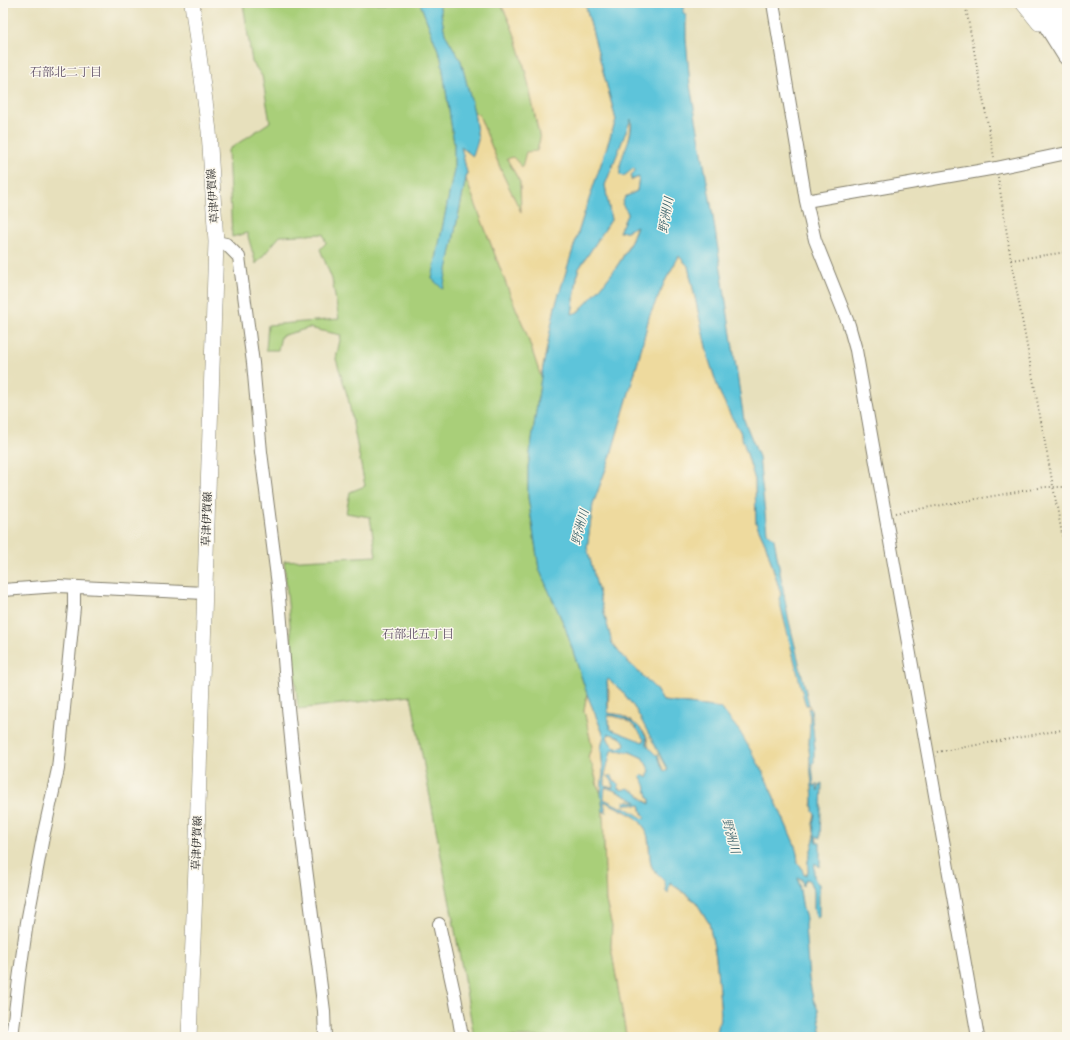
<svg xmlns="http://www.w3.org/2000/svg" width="1070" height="1040" font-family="Alegreya,'Noto Serif JP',serif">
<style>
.green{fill:#a9cf79;stroke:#62764a}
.sand{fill:#eeda9e;stroke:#857b5d}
.water{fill:#5dc4da;stroke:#3c707b;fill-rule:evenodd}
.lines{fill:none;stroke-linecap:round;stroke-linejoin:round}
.minor-casing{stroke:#827e6c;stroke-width:14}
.major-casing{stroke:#827e6c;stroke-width:16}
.highway-casing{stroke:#827e6c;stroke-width:20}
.path{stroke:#827e6c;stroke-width:2;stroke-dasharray:1 3;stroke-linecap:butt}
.minor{stroke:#fff;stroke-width:12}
.major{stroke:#fff;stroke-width:15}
.highway{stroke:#fff;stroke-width:18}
.labels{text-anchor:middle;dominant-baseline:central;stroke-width:3;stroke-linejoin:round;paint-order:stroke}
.street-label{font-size:11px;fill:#1c1c1c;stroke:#fbf7ec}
.neighbourhood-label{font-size:12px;fill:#5b4b63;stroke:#fbf7ec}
.water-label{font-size:12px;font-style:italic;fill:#365f68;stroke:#fbf7ec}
</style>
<rect width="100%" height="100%" fill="#fbf7ec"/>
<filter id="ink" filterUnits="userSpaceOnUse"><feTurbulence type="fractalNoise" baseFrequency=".025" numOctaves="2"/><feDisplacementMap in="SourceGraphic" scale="8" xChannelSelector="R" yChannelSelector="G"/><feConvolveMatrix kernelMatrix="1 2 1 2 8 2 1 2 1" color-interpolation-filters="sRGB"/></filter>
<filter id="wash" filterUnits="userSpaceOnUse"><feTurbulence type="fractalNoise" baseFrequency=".012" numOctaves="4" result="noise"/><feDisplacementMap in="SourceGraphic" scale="16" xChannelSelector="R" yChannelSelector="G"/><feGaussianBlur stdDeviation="0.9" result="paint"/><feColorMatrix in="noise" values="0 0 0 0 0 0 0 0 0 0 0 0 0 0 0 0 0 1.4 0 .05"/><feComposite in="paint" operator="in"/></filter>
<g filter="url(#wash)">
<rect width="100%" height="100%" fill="#e7e0bc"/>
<path class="green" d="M 243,3 L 420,3 L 441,58 L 454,143 L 454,170 L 432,279 L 443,288 L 466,179 L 510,294 L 526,332 L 541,377 L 528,467 L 528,498 L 539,569 L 565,627 L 587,694 L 584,710 L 592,747 L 588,757 L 593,766 L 597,785 L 601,793 L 603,811 L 606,901 L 612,926 L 611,947 L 626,1034 L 606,1037 L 474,1037 L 463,973 L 411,696 L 298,709 L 284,561 L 376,556 L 370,517 L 346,513 L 350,492 L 365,486 L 348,398 L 336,359 L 341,335 L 309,328 L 281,336 L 278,350 L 266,350 L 268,325 L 339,319 L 332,279 L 320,249 L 326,243 L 323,234 L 280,236 L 256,264 L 247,233 L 232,237 L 228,150 L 270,122 L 262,76 L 252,62 Z
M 439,3 L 500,3 C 523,42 530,95 540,139 L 537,151 L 522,167 L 507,159 L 520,182 L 521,214 L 503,175 L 479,115 L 474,112 L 461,61 L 445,34 Z"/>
<path class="sand" d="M 500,3 L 585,3 L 616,120 L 585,211 L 555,307 L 541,377 L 526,332 L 510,294 L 466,179 L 467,173 L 461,146 L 473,156 L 478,140 L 474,112 L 479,115 L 503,175 L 521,212 L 520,182 L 507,159 L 513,157 L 522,167 L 526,152 L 537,151 L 540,139 C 530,95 523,42 500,3 Z
M 631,117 C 632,135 626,151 619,167 L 634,168 L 635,171 L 632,180 L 639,177 L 637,191 L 625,197 L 628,213 L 619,232 L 627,231 L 637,225 C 625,261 604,286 578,313 L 572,315 L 578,270 L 611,220 L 605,185 Z
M 679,256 L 688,266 L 709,360 L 719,391 L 731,416 L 740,431 L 755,480 L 756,523 L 766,545 L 781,595 L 780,599 L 806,705 L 809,705 L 811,709 L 808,708 L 810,717 L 809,747 L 813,799 L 812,806 L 815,813 L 813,824 L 815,836 L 808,861 L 808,872 L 806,875 L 804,875 L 798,864 L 797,853 L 794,843 L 762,770 L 721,708 L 663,701 L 655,688 L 622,656 L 612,643 L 587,548 L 593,504 L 610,458 L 639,358 L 649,317 L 665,281 Z
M 608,679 L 622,691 L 636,710 L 669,769 L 664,771 L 661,765 L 658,756 C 645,751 650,744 646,735 C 642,729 628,718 621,715 C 618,714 612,714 608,713 L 609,692 L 607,681 Z
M 587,694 L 604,736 L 601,748 L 603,771 L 601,793 C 595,781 595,768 588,757 L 592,747 L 584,710 Z
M 608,715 C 625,718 636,724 645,740 L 643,743 L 610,729 Z
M 609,734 C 616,735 623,737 625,744 L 624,747 L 615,748 C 611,744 609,742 607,736 Z
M 614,750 L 630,752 L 643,758 L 650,771 L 648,778 L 644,777 L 648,796 L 650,800 L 650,804 C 645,801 641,795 636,793 C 630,791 623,791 617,787 L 616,782 L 613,778 L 609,778 L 613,782 L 613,788 L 605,786 L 605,774 L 611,751 Z
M 605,787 L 616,791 L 637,802 L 638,804 L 629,801 L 625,805 L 632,803 L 635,805 L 640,805 L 642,814 L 646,816 L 644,820 L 625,807 L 620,807 L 603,799 Z
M 604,801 L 637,818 L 647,831 L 651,865 L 655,872 L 664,879 L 668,893 L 669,882 L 696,902 L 709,923 L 716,957 L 721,1014 L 716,1037 L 607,1037 L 626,1034 L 611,947 L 612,926 L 606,901 L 603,811 L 605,812 Z"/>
<path class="water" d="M 420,3 L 439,3 L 445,34 L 461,61 L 474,112 L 478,140 L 473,156 L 461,147 L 467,173 L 443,289 L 432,279 L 454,170 L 454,143 L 441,58 Z
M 585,3 L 685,3 L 683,12 L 686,16 L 686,39 L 690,85 L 712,210 L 744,420 L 759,457 L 767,532 L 774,539 L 788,617 L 809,705 L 806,705 L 804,699 L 779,599 L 781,594 L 766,545 L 756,523 L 755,480 L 740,431 L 731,416 L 719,391 L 709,360 L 688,266 L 679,256 L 665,281 L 649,317 L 639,358 L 610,458 L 593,504 L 587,548 L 612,643 L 622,656 L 655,688 L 663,701 L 721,708 L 740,732 L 762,770 L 794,843 L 797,853 L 798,864 L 801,866 L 804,875 L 806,875 L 808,872 L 808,861 L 815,836 L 813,824 L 815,814 L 813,812 L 813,799 L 809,747 L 810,717 L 808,708 L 811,709 L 815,750 L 814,751 L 814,762 L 812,764 L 814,786 L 815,787 L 818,784 L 817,789 L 818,791 L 820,784 L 822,783 L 820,838 L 816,836 L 817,843 L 820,843 L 820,867 L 815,863 C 814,871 812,880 819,884 L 819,917 L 817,918 L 814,910 L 814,892 L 809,880 L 806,879 L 803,886 L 802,879 L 798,878 L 803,909 L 806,918 L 805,926 L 809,979 L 813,999 L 818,1010 L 822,1037 L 716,1037 L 721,1014 L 716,957 L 709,923 L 696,902 L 670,882 L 668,893 L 666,892 C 667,877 657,877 652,867 C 649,860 650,849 649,842 C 644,814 626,813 604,801 L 606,813 L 603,811 L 601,793 L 603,771 L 601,748 L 604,736 L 587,694 L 565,627 L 539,569 L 528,497 L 528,467 L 541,377 L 555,307 L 585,211 L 616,120 ZM 631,119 C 635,138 617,158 620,175 L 624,176 L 634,168 L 635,171 L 631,175 L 631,180 L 639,177 L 637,191 L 625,197 L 622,204 L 628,213 L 619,232 L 627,231 L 637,226 C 625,262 603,286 578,312 L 572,314 L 578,270 L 611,220 L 605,185 ZM 608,679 L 622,691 L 636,710 L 668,770 L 664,771 L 661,765 L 658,756 L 660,754 L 656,755 L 650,749 L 647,745 L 646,736 L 638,726 L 621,715 L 608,713 L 607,681 ZM 608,715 C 624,716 637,725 644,740 L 643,742 L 610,729 ZM 609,734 C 616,735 623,737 625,744 L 624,747 L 615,748 C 611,744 609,742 607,737 ZM 614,750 L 630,752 L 643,758 L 650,771 L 648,774 L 648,778 L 642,775 L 640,777 C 647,783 645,792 650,800 L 650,804 L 644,801 L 638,794 L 628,788 L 622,790 L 617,787 L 619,785 L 613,779 L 612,776 L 608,776 L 613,782 L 613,788 L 605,786 L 605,774 L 611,751 ZM 605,787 L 616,791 L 637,802 L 638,803 L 629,801 L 624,802 L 624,805 C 630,802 633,805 640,805 L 643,814 L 645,816 L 644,819 L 625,807 L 620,807 L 604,799 Z"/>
</g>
<g filter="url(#ink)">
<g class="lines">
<g class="minor-casing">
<path id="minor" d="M 773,3 L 806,201 L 815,240 L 849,325 L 856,350 L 978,1037
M 806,201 L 996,168 L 1067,153
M 216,242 L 226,244 L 239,257 L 253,363 L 261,452 L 278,585 L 288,708 L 297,797 L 324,1011 L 325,1037
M 3,590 L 58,586 L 205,593
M 439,924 L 455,997 L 462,1037
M 12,1037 L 19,979 L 27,922 L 43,837 L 58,769 L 74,607 L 74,587"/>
</g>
<g class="major-casing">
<path id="major" d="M 1023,3 L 1039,23
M 189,1037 L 196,867 L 216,242 L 209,131 L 192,3"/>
</g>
<g class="highway-casing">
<path id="highway" d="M 1034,3 L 1067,56
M 1053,3 L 1067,25"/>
</g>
<path class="path" d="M 965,3 L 994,157
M 998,177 L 1011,260 L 1067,561
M 1011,260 L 1067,252
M 896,513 L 1045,487 L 1067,487
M 937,752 L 1067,729"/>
<use href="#minor" class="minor"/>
<use href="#major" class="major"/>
<use href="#highway" class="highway"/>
</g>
</g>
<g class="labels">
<g class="street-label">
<text transform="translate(213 196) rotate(-94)">草津伊賀線</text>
<text transform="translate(207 519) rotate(-88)">草津伊賀線</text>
<text transform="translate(197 843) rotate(-88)">草津伊賀線</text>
</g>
<g class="neighbourhood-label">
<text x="66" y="72">石部北二丁目</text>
<text x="418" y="634">石部北五丁目</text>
</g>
<g class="water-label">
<text transform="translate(666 215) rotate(-80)">野洲川</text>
<text transform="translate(580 527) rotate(-75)">野洲川</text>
<text transform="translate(731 836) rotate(75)">野洲川</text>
</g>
</g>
<rect width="1070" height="1040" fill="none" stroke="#fbf7ec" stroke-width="16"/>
</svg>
